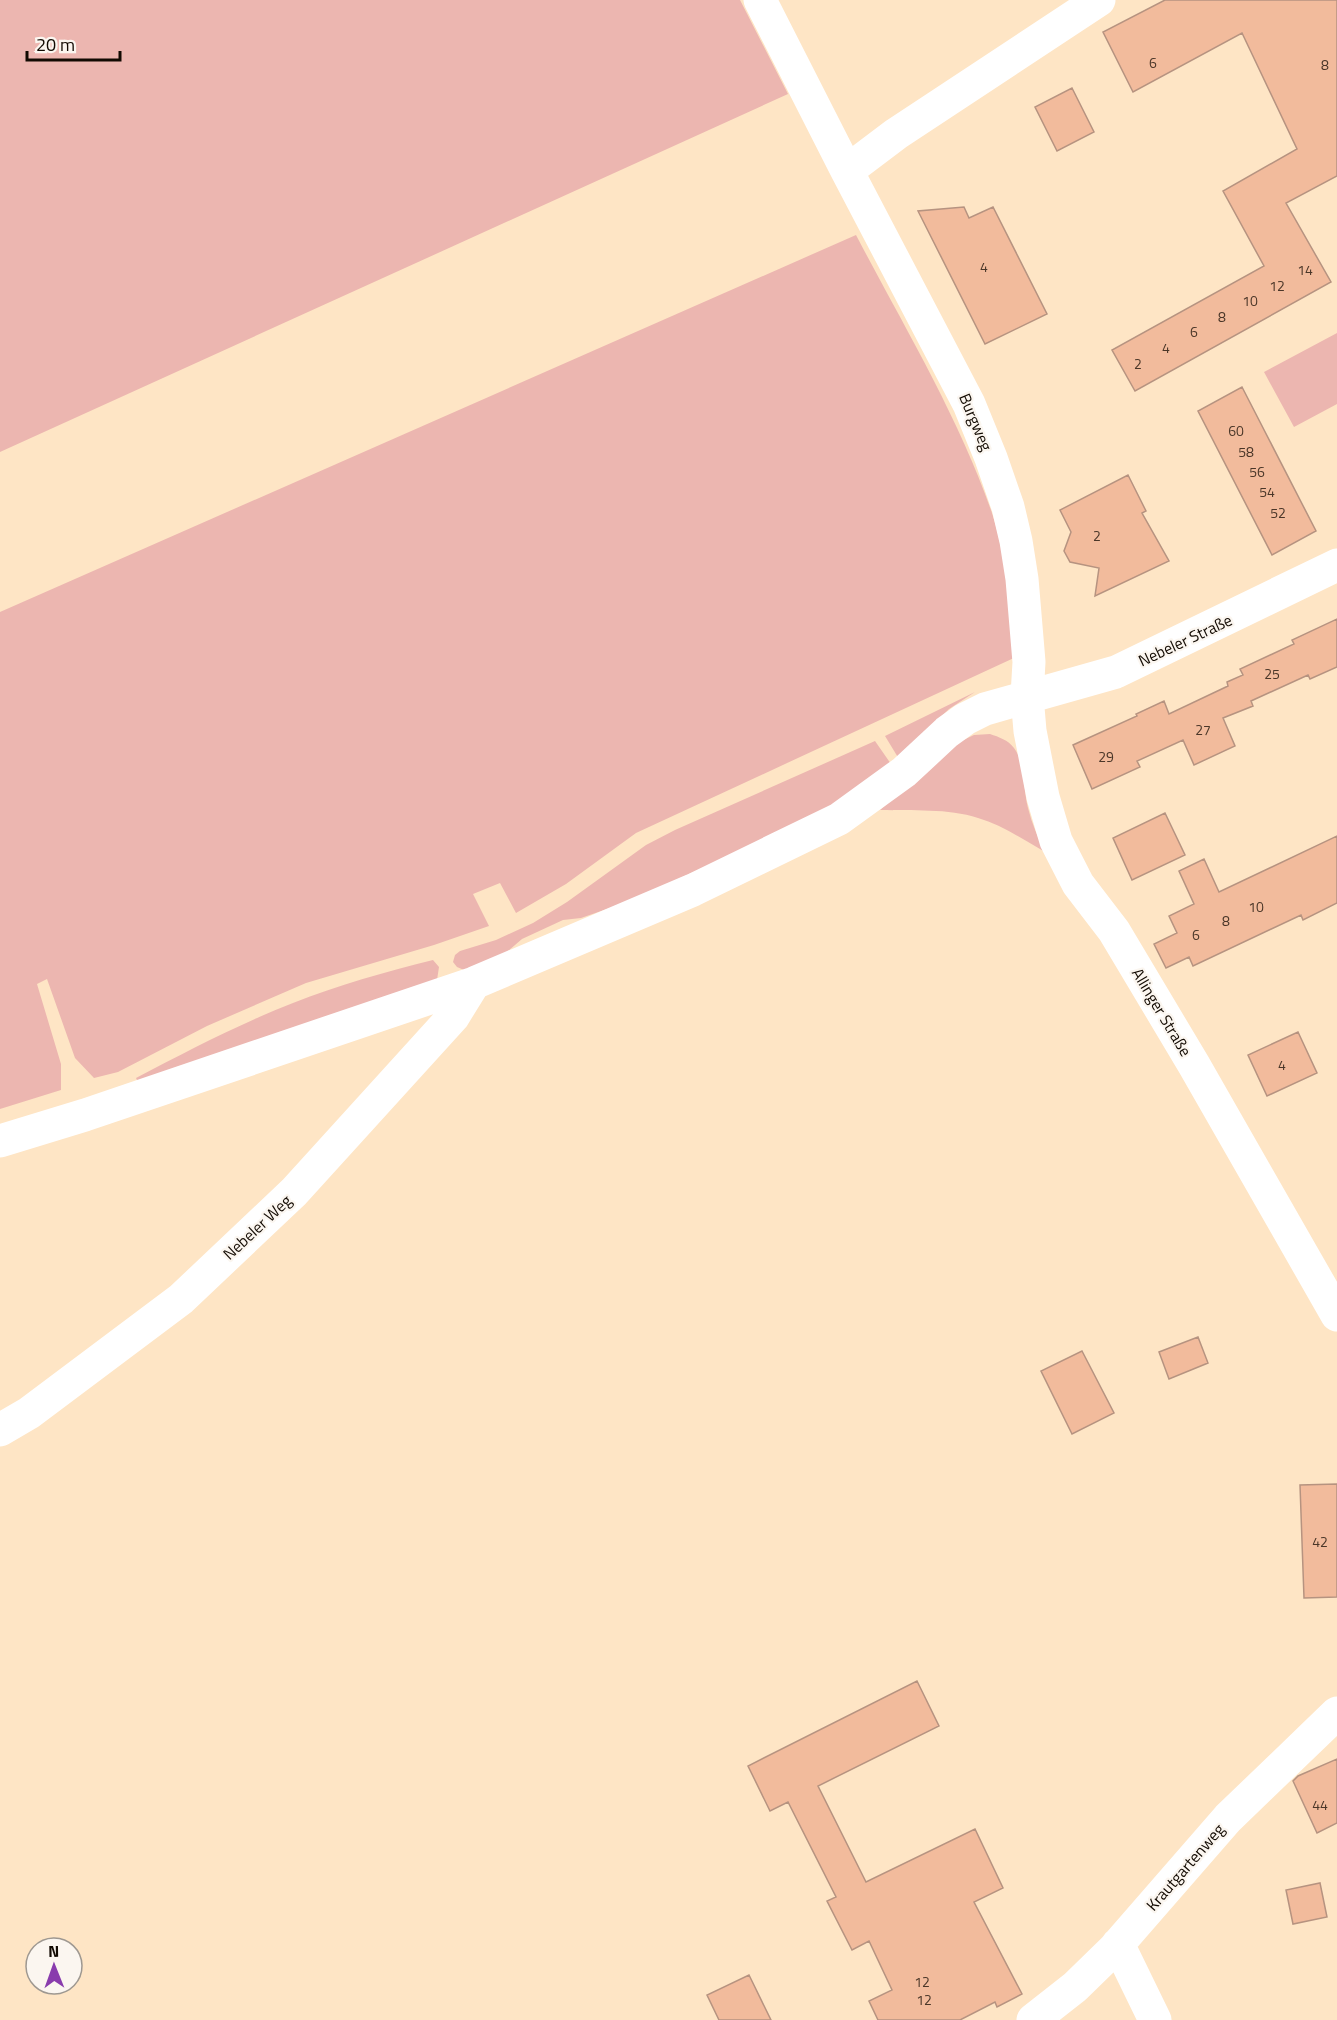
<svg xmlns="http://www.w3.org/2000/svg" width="1337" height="2020" font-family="'Titillium Web',sans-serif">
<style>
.green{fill:#ecb6b0}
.building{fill:#f2bb9c;stroke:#b69380;stroke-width:1.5}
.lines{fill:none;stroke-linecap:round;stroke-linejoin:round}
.minor{stroke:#fff;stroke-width:33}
.labels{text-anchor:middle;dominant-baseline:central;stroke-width:4.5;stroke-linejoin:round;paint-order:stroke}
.number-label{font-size:14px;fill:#4a3628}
.street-label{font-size:16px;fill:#120a02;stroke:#fbf6f0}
</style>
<rect width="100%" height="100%" fill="#fee5c5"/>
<path class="green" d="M 0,0 L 740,0 L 788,94 L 0,452 Z
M 856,235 C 903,325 959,417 992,513 C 1007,559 1010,610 1016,657 L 636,833 L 566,884 L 516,913 L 500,883 L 473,894 L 489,926 L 434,945 L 306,983 L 207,1026 L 118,1072 L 94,1078 L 75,1058 L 47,979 L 37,984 L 61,1064 L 61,1090 L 0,1109 L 0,612 Z
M 1337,333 L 1337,404 L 1294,427 L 1264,372 Z
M 975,692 L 949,709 L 899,759 L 885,736 Z
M 990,734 C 999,737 1008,740 1014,748 C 1026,764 1023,789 1028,808 C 1032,824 1038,838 1045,852 C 1024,840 1002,825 978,818 C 948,808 912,811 880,810 L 959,742 L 974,735 Z
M 875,741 L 891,764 L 846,798 L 807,820 L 630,901 L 581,918 L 563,920 L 522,939 L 502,956 L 464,970 L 457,967 L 453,962 L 455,955 L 460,951 L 496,940 L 533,923 L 567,902 L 646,845 L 675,830 Z
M 433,960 L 439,967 L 437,980 L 139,1084 L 136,1078 C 187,1051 239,1024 293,1003 C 338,985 385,972 433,960 Z"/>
<path class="building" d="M 1165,0 L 1337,0 L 1337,176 L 1286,203 L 1331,282 L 1135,391 L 1112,350 L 1264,266 L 1223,191 L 1297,149 L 1242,33 L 1133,92 L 1103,32 Z
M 1072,88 L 1094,132 L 1057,151 L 1035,107 Z
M 964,207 L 969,218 L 993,207 L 1047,314 L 985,344 L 918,211 Z
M 1242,387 L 1316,531 L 1272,555 L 1198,411 Z
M 1128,475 L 1146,511 L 1142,513 L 1169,561 L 1095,596 L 1099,568 L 1070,562 L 1064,551 L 1071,532 L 1060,510 Z
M 1337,619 L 1337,667 L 1310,679 L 1308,675 L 1251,701 L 1253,706 L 1223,718 L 1235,746 L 1194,765 L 1183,740 L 1137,761 L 1140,767 L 1092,789 L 1073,745 L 1137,716 L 1136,714 L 1164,701 L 1169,714 L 1228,686 L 1227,682 L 1243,675 L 1240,669 L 1294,644 L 1292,640 Z
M 1165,813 L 1185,855 L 1132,880 L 1113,838 Z
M 1337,836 L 1337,903 L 1303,920 L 1301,915 L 1193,966 L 1189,957 L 1166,968 L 1154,944 L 1177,933 L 1169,916 L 1194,904 L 1179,871 L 1204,859 L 1219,892 Z
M 1298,1032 L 1317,1073 L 1267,1096 L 1248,1055 Z
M 1198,1337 L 1208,1363 L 1169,1379 L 1159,1352 Z
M 1082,1351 L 1114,1413 L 1072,1434 L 1041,1371 Z
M 1337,1484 L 1337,1597 L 1304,1598 L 1300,1485 Z
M 917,1681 L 939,1726 L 818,1786 L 866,1882 L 975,1829 L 1003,1888 L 974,1902 L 1022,1994 L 997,2007 L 995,2002 L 960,2020 L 878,2020 L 869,2001 L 892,1990 L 869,1941 L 852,1950 L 827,1901 L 836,1897 L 788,1802 L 770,1811 L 748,1766 Z
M 1337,1759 L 1337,1823 L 1317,1833 L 1293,1781 L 1298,1776 Z
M 1320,1883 L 1327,1917 L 1293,1924 L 1286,1890 Z
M 749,1975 L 771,2020 L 719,2020 L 707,1995 Z"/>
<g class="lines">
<path class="minor" d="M 760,0 L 847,171 L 969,404 L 991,458 L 1008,507 L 1016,541 L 1022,579 L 1029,662 L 1027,696 L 1030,731 L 1043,797 L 1056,841 L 1078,884 L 1114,931 L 1194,1065 L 1337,1315
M 847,171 L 896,134 L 1099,0
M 0,1141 L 85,1115 L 474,983 L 693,890 L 839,819 L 904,772 L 947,732 L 965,719 L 985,709 L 1116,672 L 1337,565
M 0,1430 L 29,1413 L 181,1299 L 294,1192 L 453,1017 L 474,983
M 1118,1944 L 1155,2020
M 1033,2020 L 1075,1987 L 1114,1949 L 1228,1818 L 1337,1713"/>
</g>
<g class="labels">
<g class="number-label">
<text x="1153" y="62">6</text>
<text x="1325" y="64">8</text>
<text x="984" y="266">4</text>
<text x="1305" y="269">14</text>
<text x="1277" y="285">12</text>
<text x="1250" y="300">10</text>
<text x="1222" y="316">8</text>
<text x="1194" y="331">6</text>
<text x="1166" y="347">4</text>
<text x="1138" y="363">2</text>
<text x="1236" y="430">60</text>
<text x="1246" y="451">58</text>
<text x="1257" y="471">56</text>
<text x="1267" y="491">54</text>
<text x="1278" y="512">52</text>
<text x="1097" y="535">2</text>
<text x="1272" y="673">25</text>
<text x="1203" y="729">27</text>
<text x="1106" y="756">29</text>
<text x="1256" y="906">10</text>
<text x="1226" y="920">8</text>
<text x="1196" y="934">6</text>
<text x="1282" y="1064">4</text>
<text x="1320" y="1541">42</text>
<text x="1320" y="1804">44</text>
<text x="922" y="1981">12</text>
<text x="924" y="1999">12</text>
</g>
<g class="street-label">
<text transform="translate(976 422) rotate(67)">Burgweg</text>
<text transform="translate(1185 640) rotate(-25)">Nebeler Straße</text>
<text transform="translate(1162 1012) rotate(59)">Allinger Straße</text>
<text transform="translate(257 1227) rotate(-43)">Nebeler Weg</text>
<text transform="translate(1185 1867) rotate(-49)">Krautgartenweg</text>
</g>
</g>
<g transform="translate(54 1966) rotate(359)"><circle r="28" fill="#fbf6f0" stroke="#9e9891" stroke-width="1.5"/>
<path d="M0-4.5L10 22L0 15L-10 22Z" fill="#893cad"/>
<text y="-9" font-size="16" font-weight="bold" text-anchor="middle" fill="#120a02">N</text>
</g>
<path d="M27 51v9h93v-9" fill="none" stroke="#120a02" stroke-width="3"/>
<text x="36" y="51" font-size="18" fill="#120a02" stroke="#fbf6f0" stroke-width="4.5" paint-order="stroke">20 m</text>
</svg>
